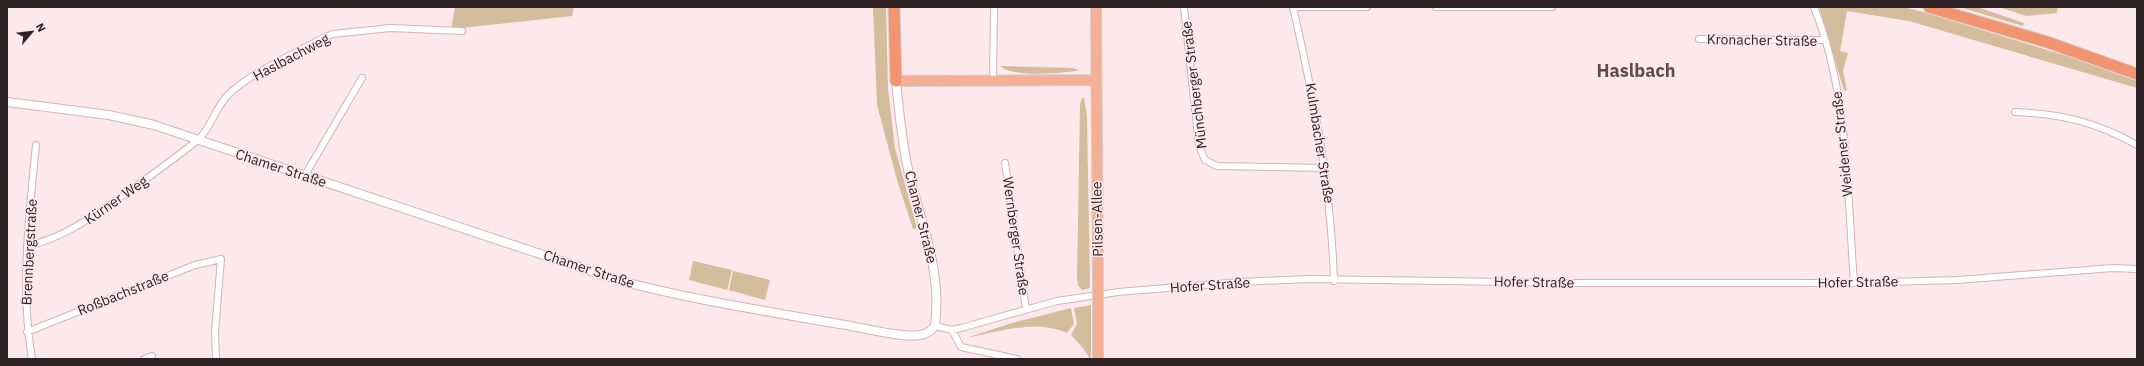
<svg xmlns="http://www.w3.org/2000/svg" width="2144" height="366" font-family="'IBM Plex Sans',sans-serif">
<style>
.green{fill:#d4bc9d}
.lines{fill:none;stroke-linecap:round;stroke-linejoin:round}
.minor-casing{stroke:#d2b3b7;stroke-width:8}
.tertiary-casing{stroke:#d2b3b7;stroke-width:10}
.primary-casing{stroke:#d1cecf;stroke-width:12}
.trunk-casing{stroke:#d1cecf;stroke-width:13}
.minor{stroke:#fff;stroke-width:6}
.tertiary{stroke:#fff;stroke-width:8}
.primary{stroke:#f5af94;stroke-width:10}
.trunk{stroke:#f29470;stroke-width:11}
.primary-bridge-casing{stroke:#d1cecf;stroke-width:12;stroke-linecap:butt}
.primary-bridge{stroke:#f5af94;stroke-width:10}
.labels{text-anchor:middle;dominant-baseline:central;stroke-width:3;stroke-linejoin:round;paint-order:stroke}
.street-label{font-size:14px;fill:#2e2224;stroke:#fde9ec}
.district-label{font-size:18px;font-weight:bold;fill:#644a4e;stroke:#fde9ec}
</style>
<rect width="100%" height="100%" fill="#fde9ec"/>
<path class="green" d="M 455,7 L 574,7 L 572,16 L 451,29 Z
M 873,7 L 886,7 L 888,88 L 895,148 L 917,228 L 913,229 L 897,180 L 877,105 Z
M 1819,7 L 1903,7 L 1927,13 L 2070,57 L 2137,81 L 2137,88 L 1909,21 L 1847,11 L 1840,51 L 1848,53 L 1843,71 L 1847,90 L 1844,91 Z
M 1959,7 L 1977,7 L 2024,23 L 2023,26 Z
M 1999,7 L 2058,7 L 2057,13 L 2026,16 Z
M 1001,66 L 1072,68 L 1079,70 C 1065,74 1008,77 1001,66 Z
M 1082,98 L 1084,98 L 1087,117 L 1090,288 L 1082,290 L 1078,285 L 1077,279 L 1080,105 Z
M 693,261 L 732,270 L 727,290 L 689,280 Z
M 733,271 L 770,280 L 765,300 L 729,290 Z
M 1091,305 L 1091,359 L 1090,359 L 1083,348 L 1071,335 L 1077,324 L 1074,308 Z
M 1071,308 L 1074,324 L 1067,333 C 1036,319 998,332 966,338 L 1012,323 Z"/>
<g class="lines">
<g class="minor-casing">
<path id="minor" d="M 1184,7 L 1199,146 L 1205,160 L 1217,166 L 1325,168
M 1293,7 C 1314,99 1331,186 1334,281
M 1294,7 L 1367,7
M 1436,7 L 1552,7
M 1814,7 C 1849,94 1847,191 1854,283
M 1699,39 L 1825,40
M 993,80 L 994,7
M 2015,112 C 2062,114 2096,122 2137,145
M 1005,163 L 1026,309
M 305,175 L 362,78
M 27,246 C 64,238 93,216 124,195 C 149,177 174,159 198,140 C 212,127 215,107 229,94 C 252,72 296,53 325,37 L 333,34 L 390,28 L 462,31
M 935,326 L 952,330 L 961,328 L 1057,301 L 1118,292 L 1241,282 L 1308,279 L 1567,283 L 1854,283 L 1957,280 L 2113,268 L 2137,269
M 952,330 L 961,347 L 1017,359
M 27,332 L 195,265 L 221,259 L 215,332 L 216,359
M 32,359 C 20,287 29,217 36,145
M 144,359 L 152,356"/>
</g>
<g class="tertiary-casing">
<path id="tertiary" d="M 7,102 L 109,115 L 154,125 L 621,281 C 693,300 766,311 839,324 C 861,327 900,338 920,335 C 927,334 931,331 935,326 C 942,271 922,226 909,174 C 902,144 899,112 896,81"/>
</g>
<g class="primary-casing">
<path id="primary" d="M 1096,7 L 1098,274
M 896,81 L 1096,80
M 1098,359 L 1098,325"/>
</g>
<g class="trunk-casing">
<path id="trunk" d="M 894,7 L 896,81
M 1929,7 L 2047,42 L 2137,74"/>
</g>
<use href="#minor" class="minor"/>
<use href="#tertiary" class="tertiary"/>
<use href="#primary" class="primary"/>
<use href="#trunk" class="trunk"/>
<g class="primary-bridge-casing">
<path id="primary-bridge" d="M 1098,325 L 1098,274"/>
</g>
<use href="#primary-bridge" class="primary-bridge"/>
</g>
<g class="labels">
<g class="street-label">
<text transform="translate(1762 40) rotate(1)">Kronacher Straße</text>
<text transform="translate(291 57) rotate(-28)">Haslbachweg</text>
<text transform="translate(1194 85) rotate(-97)">Münchberger Straße</text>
<text transform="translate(1320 143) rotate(81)">Kulmbacher Straße</text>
<text transform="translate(1842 144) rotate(-96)">Weidener Straße</text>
<text transform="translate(281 168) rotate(18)">Chamer Straße</text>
<text transform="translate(116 200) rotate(-35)">Kürner Weg</text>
<text transform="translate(921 217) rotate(76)">Chamer Straße</text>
<text transform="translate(1097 219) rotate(-91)">Pilsen-Allee</text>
<text transform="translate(1016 236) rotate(82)">Wernberger Straße</text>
<text transform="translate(29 252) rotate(-87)">Brennbergstraße</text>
<text transform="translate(589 269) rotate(18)">Chamer Straße</text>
<text transform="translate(1534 282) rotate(1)">Hofer Straße</text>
<text transform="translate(1858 282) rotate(-1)">Hofer Straße</text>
<text transform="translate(1210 285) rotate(-4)">Hofer Straße</text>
<text transform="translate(123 293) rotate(-22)">Roßbachstraße</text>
</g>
<g class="district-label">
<text x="1636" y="70">Haslbach</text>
</g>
</g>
<rect width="2144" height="366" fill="none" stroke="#2e2224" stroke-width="16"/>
<g transform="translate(32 32) rotate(62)" stroke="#fde9ec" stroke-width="3" paint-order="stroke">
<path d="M0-3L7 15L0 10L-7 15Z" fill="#2e2224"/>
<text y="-6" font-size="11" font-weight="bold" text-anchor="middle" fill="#2e2224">N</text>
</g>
</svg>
